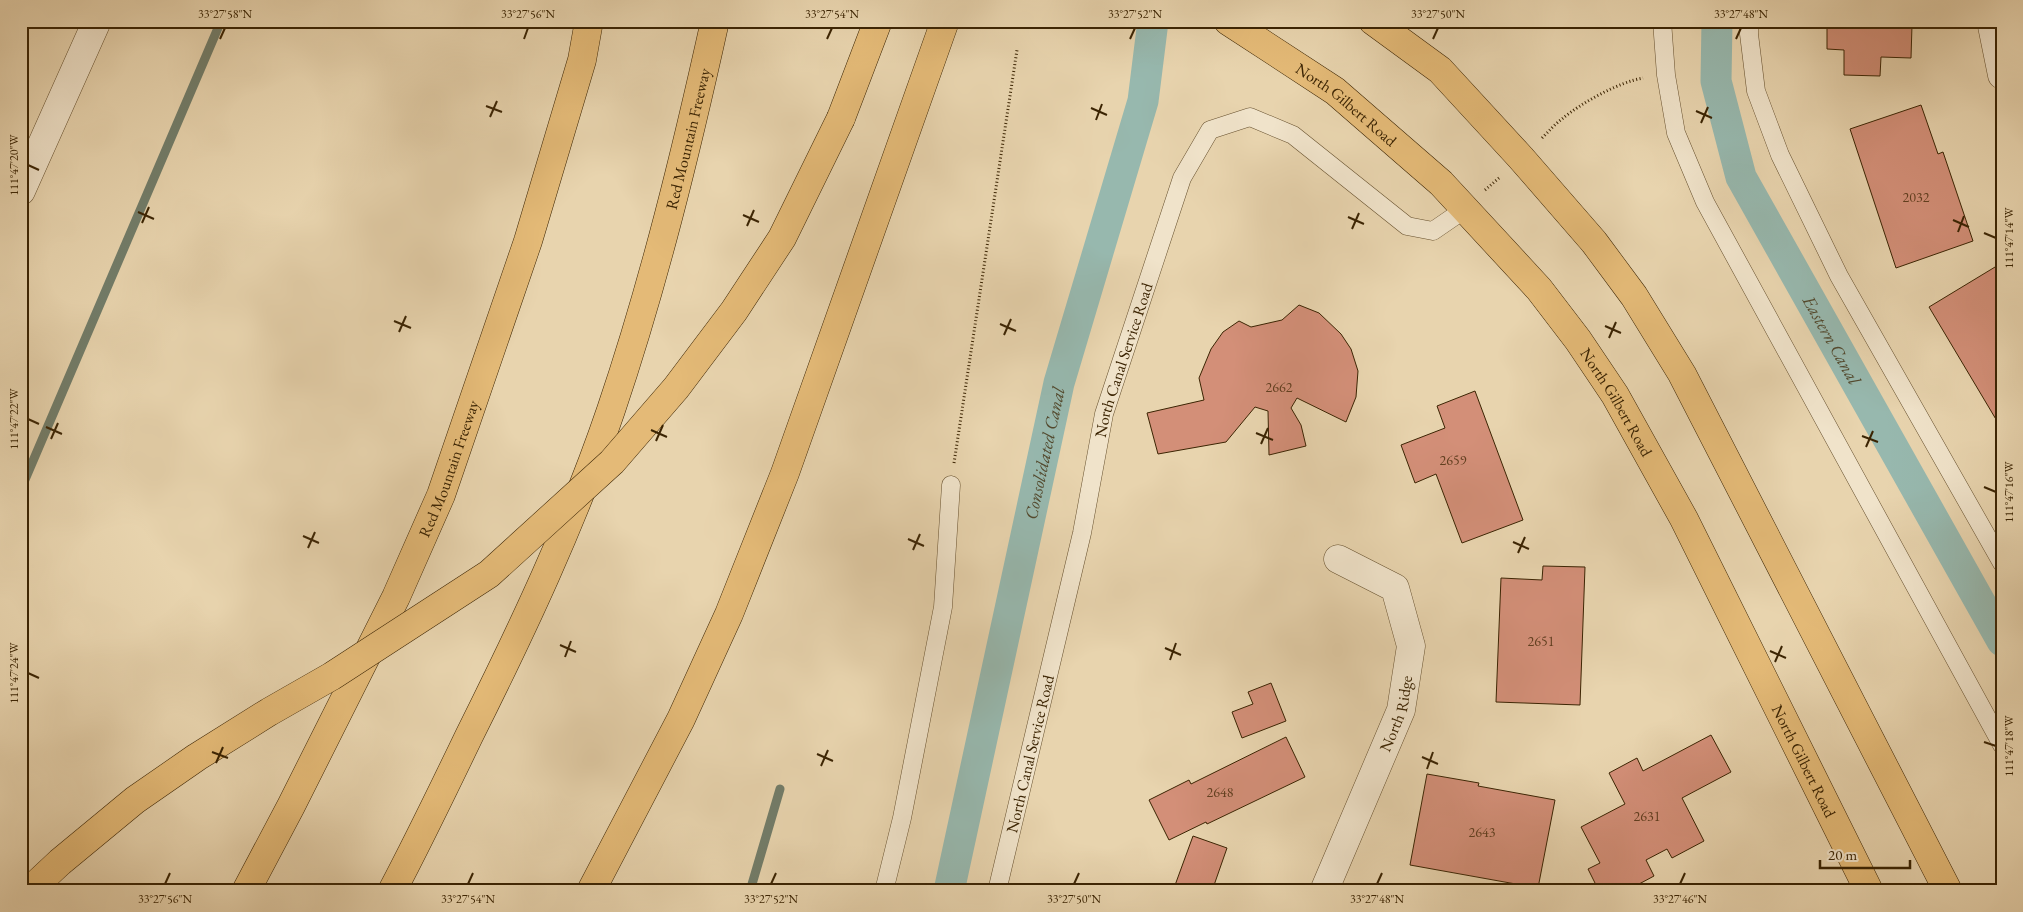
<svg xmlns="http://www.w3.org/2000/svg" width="2023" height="912" font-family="'EB Garamond',serif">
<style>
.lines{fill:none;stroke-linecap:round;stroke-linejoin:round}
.stream{stroke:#727d6a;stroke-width:9}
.canal{stroke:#97b8ae;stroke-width:31}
.building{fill:#d38f78;stroke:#3b2403}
.service-casing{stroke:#66502e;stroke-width:19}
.minor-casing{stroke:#66502e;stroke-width:29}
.tertiary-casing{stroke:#66502e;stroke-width:29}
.primary-casing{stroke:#3b2403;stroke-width:29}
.motorway-casing{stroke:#3b2403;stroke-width:29}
.path{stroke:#3b2403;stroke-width:3;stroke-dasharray:1 2.5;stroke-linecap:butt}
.service{stroke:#f0e3ca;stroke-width:18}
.minor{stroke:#f0e3ca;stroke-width:28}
.tertiary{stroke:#f0e3ca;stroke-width:28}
.primary{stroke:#e4ba77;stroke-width:28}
.motorway{stroke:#e4ba77;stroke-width:28}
.motorway-bridge-casing{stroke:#3b2403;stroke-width:29;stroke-linecap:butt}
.motorway-bridge{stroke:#e4ba77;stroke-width:28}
.ticks{fill:none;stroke:#3b2403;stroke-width:2}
.labels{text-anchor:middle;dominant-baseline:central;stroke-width:4.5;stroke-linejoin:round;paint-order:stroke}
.number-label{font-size:14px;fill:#613f20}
.street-label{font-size:16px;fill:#3b2403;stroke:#f0e3ca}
.water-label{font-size:18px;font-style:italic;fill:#52492e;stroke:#f0e3ca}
.neatline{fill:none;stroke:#3b2403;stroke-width:2}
.ticks-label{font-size:12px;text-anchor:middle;fill:#3b2403}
</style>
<rect width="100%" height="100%" fill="#e8d4ae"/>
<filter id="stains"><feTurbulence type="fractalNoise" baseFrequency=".004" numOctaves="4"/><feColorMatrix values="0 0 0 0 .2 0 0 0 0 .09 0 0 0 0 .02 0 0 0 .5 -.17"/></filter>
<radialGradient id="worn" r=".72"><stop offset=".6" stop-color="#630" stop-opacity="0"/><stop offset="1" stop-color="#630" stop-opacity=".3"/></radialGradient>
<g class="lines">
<path class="stream" d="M 21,489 L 221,21
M 750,891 L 780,789"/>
<g class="canal">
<path id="s1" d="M 1717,21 L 1716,81 L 1741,177 L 2002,641"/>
<path id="s2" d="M 949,891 L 1059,383 L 1143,101 L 1153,21"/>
</g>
</g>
<path class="building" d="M 1827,21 L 1903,21 L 1902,24 L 1912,25 L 1911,58 L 1881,57 L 1880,76 L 1844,75 L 1844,50 L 1827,49 Z
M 1921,105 L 1938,154 L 1943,152 L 1973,241 L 1896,268 L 1850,129 Z
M 2000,264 L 2002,267 L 2002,418 L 1997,421 L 1929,307 Z
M 1299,305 L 1319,313 L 1341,334 L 1351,349 L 1358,371 L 1356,397 L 1346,422 L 1297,398 L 1291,408 L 1301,425 L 1306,446 L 1269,455 L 1268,411 L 1255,407 L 1226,442 L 1158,454 L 1147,413 L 1204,400 L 1199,378 L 1211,349 L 1223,332 L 1239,321 L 1251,327 L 1282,320 Z
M 1475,391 L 1523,520 L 1462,543 L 1436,474 L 1415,483 L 1401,445 L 1445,428 L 1437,406 Z
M 1543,566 L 1585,567 L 1580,705 L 1496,702 L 1501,578 L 1542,580 Z
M 1271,683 L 1286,721 L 1242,738 L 1232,712 L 1253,704 L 1248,692 Z
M 1711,735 L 1731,772 L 1682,798 L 1704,841 L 1672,858 L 1667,849 L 1646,860 L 1654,876 L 1626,891 L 1599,891 L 1588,869 L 1600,863 L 1581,827 L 1625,804 L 1609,773 L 1637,758 L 1643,771 Z
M 1286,737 L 1305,777 L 1207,824 L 1206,822 L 1169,840 L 1149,800 L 1189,780 L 1191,784 Z
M 1427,774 L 1479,783 L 1478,786 L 1555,800 L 1538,888 L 1410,865 Z
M 1193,836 L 1227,848 L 1212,891 L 1197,887 L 1196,891 L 1181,891 L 1174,888 Z"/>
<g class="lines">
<g class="service-casing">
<g id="service">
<path d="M 1662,21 L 1666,75 L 1676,133 L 1705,202 L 2002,745"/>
<path d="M 1749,21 L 1749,34 L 1756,91 L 1780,155 L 1839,276 L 2002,563"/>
<path d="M 884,891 L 902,818 L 943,607 L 951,485"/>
<path id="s3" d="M 997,891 L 1082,533 L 1104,414 L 1182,178 L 1210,130 L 1250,117 L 1293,135 L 1407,226 L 1433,231 L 1465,209"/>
</g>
</g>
<g class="minor-casing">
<g id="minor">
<path d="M 1991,21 L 2002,75"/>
<path id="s4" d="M 1324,891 L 1401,710 L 1411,646 L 1395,588 L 1338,559"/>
</g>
</g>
<g class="tertiary-casing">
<path id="tertiary" d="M 21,191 L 97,21"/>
</g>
<g class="primary-casing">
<g id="primary">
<path id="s5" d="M 1228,21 L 1335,91 L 1441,183 L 1539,289 L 1578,340 L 1615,395 L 1684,519 L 1869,891"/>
<path d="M 1373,21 L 1440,70 L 1521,158 L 1594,242 L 1634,296 L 1682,374 L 1948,891"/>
</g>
</g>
<g class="motorway-casing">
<g id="motorway">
<path d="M 841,118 L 878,21"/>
<path id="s6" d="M 246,891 L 291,806 L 396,597 L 441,495 L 528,241 L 582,60 L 589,21"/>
<path id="s7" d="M 392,891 C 419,840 444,788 469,736 C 522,630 573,522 611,410 C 654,283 686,152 715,21"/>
<path d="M 591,891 L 681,719 L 729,614 L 785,473 L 945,21"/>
</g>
</g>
<path class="path" d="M 1542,138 C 1549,131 1555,124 1562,119 C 1581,103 1619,82 1643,78
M 1485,190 L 1499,178
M 954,463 L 1017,50"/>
<use href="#service" class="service"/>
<use href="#minor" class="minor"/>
<use href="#tertiary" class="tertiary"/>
<use href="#primary" class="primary"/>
<use href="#motorway" class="motorway"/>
<g class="motorway-bridge-casing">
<path id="motorway-bridge" d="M 29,891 L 60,862 L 135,800 L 197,757 L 269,712 L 332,676 L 489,574 L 612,462 L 676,388 L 734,311 L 782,238 L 841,118"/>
</g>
<use href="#motorway-bridge" class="motorway-bridge"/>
</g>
<path class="ticks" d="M 220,39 L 225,28M 524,39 L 528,28M 827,39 L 832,28M 1130,39 L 1135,28M 1433,39 L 1438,28M 1736,39 L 1741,28M 486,106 L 502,112M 1091,108 L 1107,115M 1696,111 L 1712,118M 490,117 L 497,101M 1096,120 L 1102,104M 1701,123 L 1708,107M 28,165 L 39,170M 138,212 L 154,219M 743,215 L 759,222M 1348,217 L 1364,224M 1953,220 L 1969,227M 142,223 L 149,207M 747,226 L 754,210M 1352,229 L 1359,213M 1958,232 L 1964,216M 1984,233 L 1996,238M 394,321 L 411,328M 1000,324 L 1016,331M 1605,326 L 1621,333M 399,332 L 406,316M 1004,335 L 1011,319M 1609,338 L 1616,322M 28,419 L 39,424M 46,427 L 62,434M 651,430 L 667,437M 1256,433 L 1273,440M 1862,436 L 1878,442M 51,439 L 58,423M 656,441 L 663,425M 1261,444 L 1268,428M 1866,447 L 1873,431M 1984,487 L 1996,492M 303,536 L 319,543M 908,539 L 924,546M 1513,542 L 1529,549M 308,548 L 315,532M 913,550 L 920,534M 1518,553 L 1525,537M 560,645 L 576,652M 1165,648 L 1181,655M 1770,651 L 1786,658M 565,657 L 571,641M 1170,660 L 1176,643M 1775,662 L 1782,646M 28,673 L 39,678M 1984,742 L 1996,746M 212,752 L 228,758M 817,754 L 833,761M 1422,757 L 1438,764M 216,763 L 223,747M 821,766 L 828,750M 1427,769 L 1433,752M 165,884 L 170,873M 468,884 L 473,873M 771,884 L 776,873M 1074,884 L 1079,873M 1377,884 L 1382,873M 1680,884 L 1685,873"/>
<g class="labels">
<g class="number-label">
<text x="1916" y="197">2032</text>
<text x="1279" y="387">2662</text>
<text x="1453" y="460">2659</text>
<text x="1541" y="641">2651</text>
<text x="1220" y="792">2648</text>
<text x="1647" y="816">2631</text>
<text x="1482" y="832">2643</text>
</g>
<g class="street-label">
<text stroke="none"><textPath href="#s5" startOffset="145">North Gilbert Road</textPath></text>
<text stroke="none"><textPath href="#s7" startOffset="811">Red Mountain Freeway</textPath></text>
<text stroke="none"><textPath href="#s3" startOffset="546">North Canal Service Road</textPath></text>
<text stroke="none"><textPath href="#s5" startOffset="550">North Gilbert Road</textPath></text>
<text stroke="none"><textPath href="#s6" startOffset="469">Red Mountain Freeway</textPath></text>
<text stroke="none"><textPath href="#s4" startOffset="192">North Ridge</textPath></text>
<text stroke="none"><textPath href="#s3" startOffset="141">North Canal Service Road</textPath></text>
<text stroke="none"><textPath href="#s5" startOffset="955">North Gilbert Road</textPath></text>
</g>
<g class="water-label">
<text stroke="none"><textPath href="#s1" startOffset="346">Eastern Canal</textPath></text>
<text stroke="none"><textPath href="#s2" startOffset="448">Consolidated Canal</textPath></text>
</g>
</g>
<rect width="2023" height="912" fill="none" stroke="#e8d4ae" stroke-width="55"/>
<path d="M1820 860v8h90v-8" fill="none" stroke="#3b2403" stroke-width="2.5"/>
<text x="1828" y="860" font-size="15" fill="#3b2403" stroke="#f0e3ca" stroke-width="4" paint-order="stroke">20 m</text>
<rect x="28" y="28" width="1968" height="856" class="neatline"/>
<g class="ticks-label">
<text x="225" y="18">33°27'58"N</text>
<text x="528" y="18">33°27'56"N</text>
<text x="832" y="18">33°27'54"N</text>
<text x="1135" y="18">33°27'52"N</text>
<text x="1438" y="18">33°27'50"N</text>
<text x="1741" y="18">33°27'48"N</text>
<text transform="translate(14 165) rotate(-90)" y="4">111°47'20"W</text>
<text transform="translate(2009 238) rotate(-90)" y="4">111°47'14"W</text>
<text transform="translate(14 419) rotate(-90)" y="4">111°47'22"W</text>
<text transform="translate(2009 492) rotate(-90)" y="4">111°47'16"W</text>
<text transform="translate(14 673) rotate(-90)" y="4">111°47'24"W</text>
<text transform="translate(2009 746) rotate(-90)" y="4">111°47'18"W</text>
<text x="165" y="903">33°27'56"N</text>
<text x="468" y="903">33°27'54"N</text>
<text x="771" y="903">33°27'52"N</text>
<text x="1074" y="903">33°27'50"N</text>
<text x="1377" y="903">33°27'48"N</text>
<text x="1680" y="903">33°27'46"N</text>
</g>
<rect width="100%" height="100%" filter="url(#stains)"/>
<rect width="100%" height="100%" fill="url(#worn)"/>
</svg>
